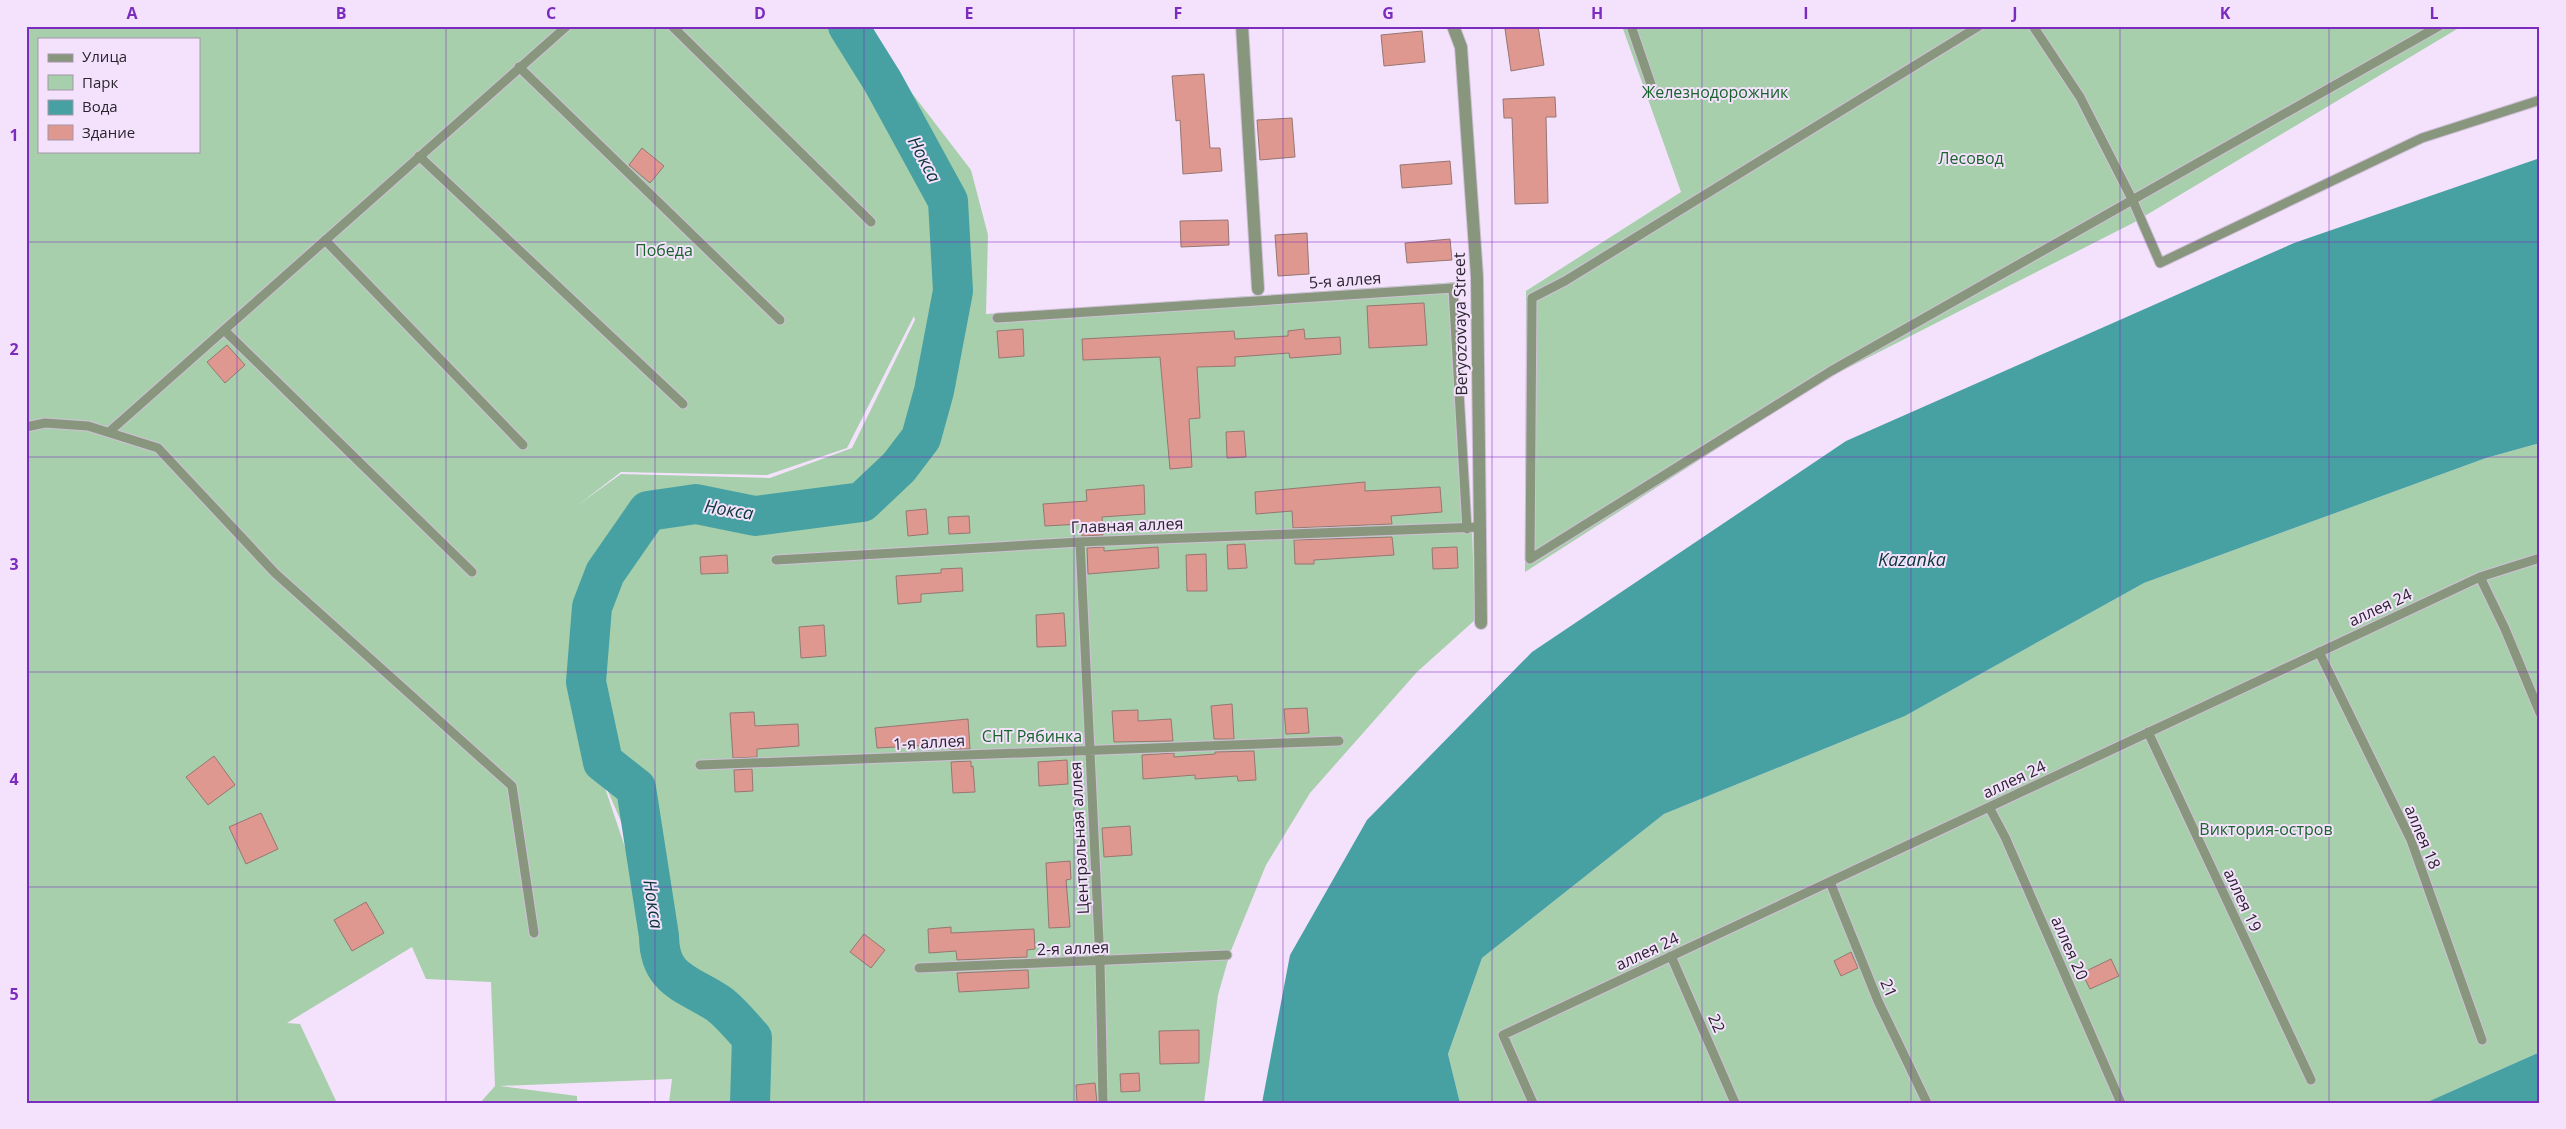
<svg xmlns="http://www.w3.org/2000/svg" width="2566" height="1129" font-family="'Open Sans',sans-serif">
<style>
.green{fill:#a7cfab;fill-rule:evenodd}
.water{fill:#47a1a3}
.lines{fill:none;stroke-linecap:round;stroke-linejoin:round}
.river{stroke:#47a1a3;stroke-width:40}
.building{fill:#de9890;stroke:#967672}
.lane-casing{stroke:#d0c0d8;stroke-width:11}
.street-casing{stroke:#d0c0d8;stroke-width:14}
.lane{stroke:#89967e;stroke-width:9}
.street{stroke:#89967e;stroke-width:12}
.grid{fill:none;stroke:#7b2cbf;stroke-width:1;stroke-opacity:0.55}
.labels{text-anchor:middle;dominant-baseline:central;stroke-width:4;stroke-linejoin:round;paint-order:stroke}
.park-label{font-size:16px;fill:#18642a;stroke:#f4e2fd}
.street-label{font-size:16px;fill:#2b242e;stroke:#f4e2fd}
.water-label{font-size:18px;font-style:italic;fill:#0b3738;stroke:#f4e2fd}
.neatline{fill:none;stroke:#7b2cbf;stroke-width:2}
.grid-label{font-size:16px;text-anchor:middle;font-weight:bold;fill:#7b2cbf}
</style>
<rect width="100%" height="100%" fill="#f4e2fd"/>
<path class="green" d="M 26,26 L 872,26 L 898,75 L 971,170 L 988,235 L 986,314 L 1457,282 L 1472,528 L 1475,620 L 1417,672 L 1310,793 L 1266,865 L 1230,953 L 1218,995 L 1204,1103 L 669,1103 L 672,1079 L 500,1086 L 577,1096 L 577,1103 L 480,1103 L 495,1086 L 491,982 L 426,979 L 412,947 L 287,1023 L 300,1024 L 337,1103 L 26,1103 ZM 39,39 L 199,39 L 199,151 L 39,151 ZM 914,316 L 915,320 L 852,448 L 770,478 L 621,474 L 578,505 L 621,472 L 767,475 L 847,448 ZM 600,773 L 636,856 L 657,990 L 631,865 Z
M 1622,26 L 2462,26 L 2133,223 L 1824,380 L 1525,572 L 1526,291 L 1681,192 Z
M 2540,443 L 2540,1052 L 2425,1103 L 1460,1103 L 1448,1054 L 1482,958 L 1664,814 L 1905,716 L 2144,583 L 2486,458 Z"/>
<path class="water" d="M 2540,158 L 2540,443 L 2486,458 L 2144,583 L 1905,716 L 1664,814 L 1482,958 L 1448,1054 L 1460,1103 L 1262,1103 L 1290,955 L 1367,820 L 1532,652 L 1846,441 L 2294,243 Z
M 2540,1052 L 2540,1103 L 2425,1103 Z"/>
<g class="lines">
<path class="river" d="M 750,1103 L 752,1038 C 742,1027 731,1013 719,1004 C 688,983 659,981 659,936 L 636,788 L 603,762 L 586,682 L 592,607 L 605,573 L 648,511 L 696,504 L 755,516 L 862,502 L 899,467 L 921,438 L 934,391 L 953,291 L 948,201 L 883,82 L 848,26"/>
</g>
<path class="building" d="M 1524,26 L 1538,26 L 1544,65 L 1511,71 L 1505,29 Z
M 1422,31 L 1425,62 L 1384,66 L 1381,35 Z
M 1204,74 L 1210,148 L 1220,148 L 1222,171 L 1183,174 L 1180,120 L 1176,121 L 1172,76 Z
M 1555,97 L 1556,117 L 1546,117 L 1548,203 L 1515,204 L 1512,118 L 1504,118 L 1503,99 Z
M 1292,118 L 1295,157 L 1260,160 L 1257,120 Z
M 642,148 L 664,166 L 650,183 L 629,165 Z
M 1450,161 L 1452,184 L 1402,188 L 1400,165 Z
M 1228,220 L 1229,245 L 1181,247 L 1180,221 Z
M 1307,233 L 1309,274 L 1278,276 L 1275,235 Z
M 1450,239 L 1452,260 L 1407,263 L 1405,243 Z
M 1424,303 L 1427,345 L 1369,348 L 1367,306 Z
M 1023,329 L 1024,356 L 999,358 L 997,331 Z
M 1304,329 L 1305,339 L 1340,337 L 1341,354 L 1290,358 L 1289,353 L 1235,357 L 1235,366 L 1197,367 L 1200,418 L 1189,419 L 1192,467 L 1170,469 L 1160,357 L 1083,360 L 1082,339 L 1234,331 L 1235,339 L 1288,336 L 1288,331 Z
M 227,345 L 245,365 L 225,383 L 207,362 Z
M 1244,431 L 1246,457 L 1227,458 L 1226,432 Z
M 1365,482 L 1365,491 L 1440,487 L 1442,512 L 1391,516 L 1392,524 L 1293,528 L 1292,511 L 1256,514 L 1255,492 Z
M 1144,485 L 1145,514 L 1102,517 L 1103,535 L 1082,536 L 1081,524 L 1045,526 L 1043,504 L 1087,501 L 1086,490 Z
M 926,509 L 928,534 L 908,536 L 906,511 Z
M 969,516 L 970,533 L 949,534 L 948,517 Z
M 1392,537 L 1394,555 L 1314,560 L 1314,564 L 1295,564 L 1294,540 Z
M 1245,544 L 1247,568 L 1228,569 L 1227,545 Z
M 1104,547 L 1104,551 L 1158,547 L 1159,568 L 1088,574 L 1087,548 Z
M 1457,547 L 1458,568 L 1433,569 L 1432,548 Z
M 1206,554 L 1207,591 L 1187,591 L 1186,555 Z
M 727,555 L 728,573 L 701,574 L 700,557 Z
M 962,568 L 963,591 L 921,594 L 921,602 L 898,604 L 896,576 L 941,573 L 941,569 Z
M 1064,613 L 1066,646 L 1037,647 L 1036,615 Z
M 824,625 L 826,656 L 801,658 L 799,627 Z
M 1232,704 L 1234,739 L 1214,739 L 1211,706 Z
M 1307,708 L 1309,733 L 1286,734 L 1284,709 Z
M 1138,710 L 1138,721 L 1171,719 L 1173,741 L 1114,742 L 1112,711 Z
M 754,712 L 755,726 L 798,724 L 799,746 L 757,749 L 757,757 L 733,758 L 730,713 Z
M 968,719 L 970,749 L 950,749 L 950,744 L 877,748 L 875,728 Z
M 1254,751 L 1256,780 L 1238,781 L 1237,776 L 1195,779 L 1195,775 L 1143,779 L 1142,755 L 1174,753 L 1174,757 L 1215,754 L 1215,752 Z
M 214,756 L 235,785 L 208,805 L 186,777 Z
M 1067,760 L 1068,784 L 1039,786 L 1038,762 Z
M 971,761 L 971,767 L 973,766 L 975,792 L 953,793 L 951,762 Z
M 752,769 L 753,791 L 735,792 L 734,770 Z
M 261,813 L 278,849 L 246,864 L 229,827 Z
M 1130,826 L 1132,855 L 1104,857 L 1102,828 Z
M 1070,861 L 1071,879 L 1066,880 L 1070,927 L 1049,928 L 1046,863 Z
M 366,902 L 384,933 L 352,951 L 334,920 Z
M 951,927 L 951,933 L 1034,929 L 1035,949 L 1027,950 L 1027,957 L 957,960 L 956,951 L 929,953 L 928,929 Z
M 864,934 L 885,950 L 871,968 L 850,952 Z
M 1851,952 L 1858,968 L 1841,976 L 1834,961 Z
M 2111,959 L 2119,976 L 2090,989 L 2082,973 Z
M 1028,970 L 1029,988 L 959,992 L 957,973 Z
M 1199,1030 L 1199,1063 L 1160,1064 L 1159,1031 Z
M 1139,1073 L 1140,1091 L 1121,1092 L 1120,1074 Z
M 1095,1083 L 1097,1103 L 1077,1103 L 1076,1085 Z"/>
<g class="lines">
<g class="lane-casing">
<path id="lane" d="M 672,26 L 871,222
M 1631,26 L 1655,96
M 1979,26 L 1565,281 L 1532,298 L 1530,559 L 1831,371 L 2439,26
M 2033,26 L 2080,97 L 2133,201 L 2160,263 L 2422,138 L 2540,100
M 519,67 L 780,320
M 419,156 L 683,404
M 325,240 L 523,445
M 997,318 L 1453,288 L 1467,529
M 224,330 L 472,572
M 26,427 L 45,423 L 88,426 L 158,448 L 275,573 L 512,786 L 534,933
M 109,432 L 567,26
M 1080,542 L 1100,962 L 1103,1103
M 776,560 L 1080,542 L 1480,527
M 2480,577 L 2505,629 L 2540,713
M 2319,652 L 2411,840 L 2482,1040
M 2148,732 L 2311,1080
M 700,765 L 1339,741
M 1989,807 L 2005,837 L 2121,1103
M 1830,882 L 1878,1001 L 1927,1103
M 1671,956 L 1735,1103
M 919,968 L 1227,955
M 1533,1103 L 1503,1035 L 2480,577 L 2540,558"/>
</g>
<g class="street-casing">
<path id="street" d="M 1242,26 L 1258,289
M 1453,26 L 1461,47 L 1477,277 L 1481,623"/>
</g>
<use href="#lane" class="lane"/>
<use href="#street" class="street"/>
</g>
<path class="grid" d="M 237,26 L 237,1103M 446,26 L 446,1103M 655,26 L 655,1103M 864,26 L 864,1103M 1074,26 L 1074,1103M 1283,26 L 1283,1103M 1492,26 L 1492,1103M 1702,26 L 1702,1103M 1911,26 L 1911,1103M 2120,26 L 2120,1103M 2329,26 L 2329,1103M 26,242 L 2540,242M 26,457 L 2540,457M 26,672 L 2540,672M 26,887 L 2540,887"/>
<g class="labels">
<g class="park-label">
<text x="1715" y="92">Железнодорожник</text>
<text x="1971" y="158">Лесовод</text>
<text x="664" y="250">Победа</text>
<text x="1032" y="736">СНТ Рябинка</text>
<text x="2266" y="829">Виктория-остров</text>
</g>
<g class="street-label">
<text transform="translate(1345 280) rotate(-4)">5-я аллея</text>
<text transform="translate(1460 324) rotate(-91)">Beryozovaya Street</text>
<text transform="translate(1127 525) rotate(-2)">Главная аллея</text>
<text transform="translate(2380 607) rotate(-25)">аллея 24</text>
<text transform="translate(929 742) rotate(-3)">1-я аллея</text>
<text transform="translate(2014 779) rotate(-25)">аллея 24</text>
<text transform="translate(2423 837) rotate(67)">аллея 18</text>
<text transform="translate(1079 838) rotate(-93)">Центральная аллея</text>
<text transform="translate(2243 900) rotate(65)">аллея 19</text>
<text transform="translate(1073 948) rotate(-2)">2-я аллея</text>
<text transform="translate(2070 948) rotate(66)">аллея 20</text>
<text transform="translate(1647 951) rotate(-25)">аллея 24</text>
<text transform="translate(1889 988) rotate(67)">21</text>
<text transform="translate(1717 1023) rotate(66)">22</text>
</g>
<g class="water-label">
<text transform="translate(925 159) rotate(62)">Нокса</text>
<text transform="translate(729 509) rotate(9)">Нокса</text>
<text x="1912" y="559">Kazanka</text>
<text transform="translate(654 904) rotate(81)">Нокса</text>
</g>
</g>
<rect width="2566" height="1129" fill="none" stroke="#f4e2fd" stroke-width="55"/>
<rect x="38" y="38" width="162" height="115" fill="#f4e2fd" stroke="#a496aa"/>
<rect x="48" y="54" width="25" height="8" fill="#89967e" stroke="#a496aa"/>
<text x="82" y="62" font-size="15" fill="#2b242e">Улица</text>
<rect x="48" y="75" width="25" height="15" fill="#a7cfab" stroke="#a496aa"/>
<text x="82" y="88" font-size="15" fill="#2b242e">Парк</text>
<rect x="48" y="100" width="25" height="15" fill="#47a1a3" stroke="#a496aa"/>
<text x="82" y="112" font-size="15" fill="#2b242e">Вода</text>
<rect x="48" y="125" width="25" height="15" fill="#de9890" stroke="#a496aa"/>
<text x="82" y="138" font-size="15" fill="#2b242e">Здание</text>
<rect x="28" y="28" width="2510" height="1074" class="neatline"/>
<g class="grid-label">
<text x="132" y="19">A</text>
<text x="341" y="19">B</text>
<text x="551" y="19">C</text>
<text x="760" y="19">D</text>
<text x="969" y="19">E</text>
<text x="1178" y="19">F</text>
<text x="1388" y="19">G</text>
<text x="1597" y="19">H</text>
<text x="1806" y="19">I</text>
<text x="2015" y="19">J</text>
<text x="2225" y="19">K</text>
<text x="2434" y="19">L</text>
<text x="14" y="141">1</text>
<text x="14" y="355">2</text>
<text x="14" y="570">3</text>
<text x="14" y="785">4</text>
<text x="14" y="1000">5</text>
</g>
</svg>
